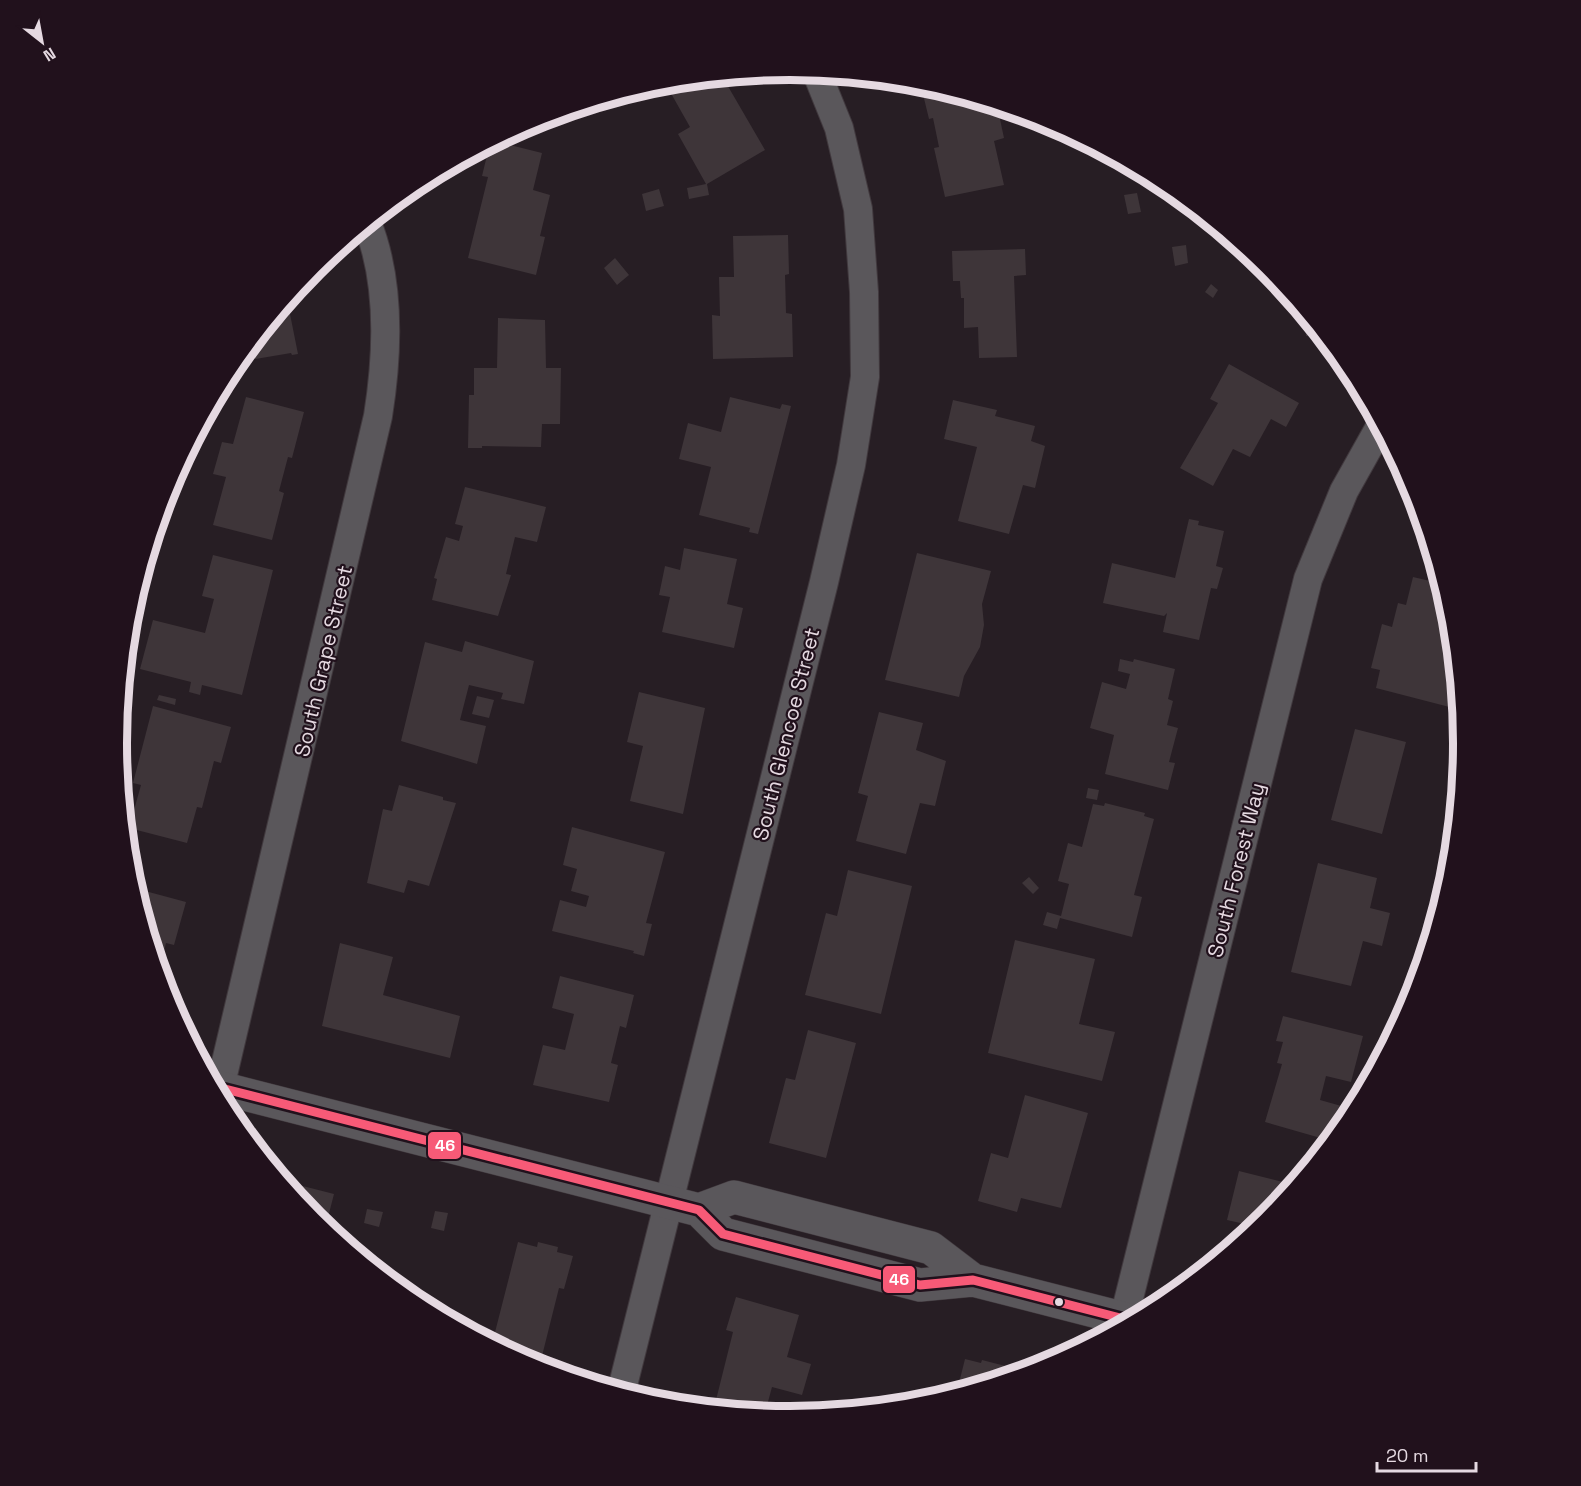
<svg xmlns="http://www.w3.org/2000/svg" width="1581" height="1486" font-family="'Space Grotesk',sans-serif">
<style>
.building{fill:#3e3539}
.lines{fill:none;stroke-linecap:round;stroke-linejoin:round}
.minor-casing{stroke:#41393e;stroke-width:30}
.tertiary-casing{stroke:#41393e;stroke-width:34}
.minor{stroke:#5a575b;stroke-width:28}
.tertiary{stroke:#5a575b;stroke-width:33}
.bus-1-casing{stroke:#21111c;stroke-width:14}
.bus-1{stroke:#f75a77;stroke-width:9}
.bus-dot{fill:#e5d9e1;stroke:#21111c;stroke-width:2}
.labels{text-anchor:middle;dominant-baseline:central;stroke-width:4.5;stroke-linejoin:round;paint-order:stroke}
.street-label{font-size:21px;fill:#e5d9e1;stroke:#21111c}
.rim{fill:none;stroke:#e5d9e1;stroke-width:8}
.line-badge{stroke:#21111c;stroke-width:2}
.badge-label{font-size:16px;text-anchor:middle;font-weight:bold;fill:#fff}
</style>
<rect width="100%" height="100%" fill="#271e24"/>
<path class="building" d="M 722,76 L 765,150 L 707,184 L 709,195 L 689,199 L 687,188 L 706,184 L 678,134 L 690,127 L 664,81 Z
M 920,82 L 997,105 L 1004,138 L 994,141 L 1004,185 L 945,197 L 934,148 L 939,147 L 933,118 L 929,119 Z
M 494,141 L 542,153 L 533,190 L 550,195 L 540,236 L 545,237 L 536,275 L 468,258 L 488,177 L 482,176 L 490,143 Z
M 659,189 L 664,206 L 646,211 L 642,194 Z
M 1137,193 L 1141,212 L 1128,214 L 1124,195 Z
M 788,235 L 789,274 L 785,275 L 786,313 L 792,314 L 793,357 L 713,359 L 712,315 L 720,316 L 719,277 L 734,277 L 733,236 Z
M 1186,245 L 1188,263 L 1175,266 L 1172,247 Z
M 1025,249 L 1026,275 L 1014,276 L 1017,357 L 979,358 L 978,327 L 964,328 L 964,298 L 961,298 L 960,281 L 953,281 L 952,251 Z
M 615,258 L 629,275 L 617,285 L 604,268 Z
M 1211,284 L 1218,290 L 1213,298 L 1205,292 Z
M 1286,289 L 1303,310 L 1288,311 Z
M 287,299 L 298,354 L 292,355 L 291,353 L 243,361 L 242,354 Z
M 1304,312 L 1323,335 L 1306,336 Z
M 498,318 L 545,320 L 546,368 L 561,368 L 560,424 L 542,424 L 541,447 L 482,446 L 482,448 L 468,448 L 469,395 L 474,395 L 474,368 L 497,368 Z
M 1229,364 L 1299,403 L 1286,427 L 1271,419 L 1250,457 L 1233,449 L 1213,486 L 1180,468 L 1218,403 L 1210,399 Z
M 246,397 L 304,412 L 292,458 L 288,457 L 279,491 L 284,493 L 272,540 L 213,525 L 226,477 L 213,474 L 222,442 L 233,444 Z
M 730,397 L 780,409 L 782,404 L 791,406 L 758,534 L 749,532 L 750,528 L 699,515 L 711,467 L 679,459 L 688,423 L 721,432 Z
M 953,400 L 997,410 L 995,416 L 1035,426 L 1031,441 L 1045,446 L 1035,488 L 1023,485 L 1009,534 L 958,521 L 977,447 L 944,439 Z
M 465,487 L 546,507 L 537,542 L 515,537 L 506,574 L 511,575 L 498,616 L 432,600 L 437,579 L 434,578 L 446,537 L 459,541 L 463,526 L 455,524 Z
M 1189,519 L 1199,521 L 1198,525 L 1224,531 L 1216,566 L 1223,568 L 1217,589 L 1211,588 L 1199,640 L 1163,632 L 1167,613 L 1164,616 L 1103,603 L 1112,563 L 1175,578 Z
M 684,548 L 737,559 L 727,604 L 743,608 L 734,648 L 662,632 L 670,597 L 659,595 L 665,566 L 680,570 Z
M 917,553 L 991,571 L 982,604 L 984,625 L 980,647 L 964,676 L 959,697 L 885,680 Z
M 213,555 L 273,570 L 242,695 L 202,685 L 200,695 L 189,692 L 191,682 L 140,669 L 153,620 L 205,633 L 214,599 L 202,596 Z
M 1413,577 L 1443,584 L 1450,607 L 1443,635 L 1454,638 L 1456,657 L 1452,671 L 1458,673 L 1461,710 L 1376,688 L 1380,670 L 1371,668 L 1382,624 L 1392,627 L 1398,603 L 1406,605 Z
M 465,641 L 534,661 L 524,704 L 501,699 L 503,693 L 469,685 L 460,720 L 486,726 L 477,764 L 401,741 L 425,642 L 462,652 Z
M 1120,659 L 1133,662 L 1134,659 L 1175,669 L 1168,699 L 1173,701 L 1167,725 L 1178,728 L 1169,762 L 1175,763 L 1168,790 L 1105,774 L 1114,735 L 1090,728 L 1102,682 L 1126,689 L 1130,674 L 1118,671 Z
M 639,692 L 705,708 L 683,814 L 630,801 L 643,746 L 627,742 Z
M 159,695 L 176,699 L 175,705 L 157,700 Z
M 477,696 L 494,700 L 489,718 L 472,714 Z
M 153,706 L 231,727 L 221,763 L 214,761 L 202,808 L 197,807 L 187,843 L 129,828 L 141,785 L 133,783 Z
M 879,712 L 923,723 L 916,750 L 946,761 L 935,806 L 920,803 L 906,854 L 856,841 L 868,796 L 858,793 Z
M 1355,729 L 1406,742 L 1382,834 L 1331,820 Z
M 399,785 L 443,797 L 443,800 L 456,803 L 429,886 L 408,880 L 404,893 L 367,883 L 383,809 L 392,811 Z
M 1088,788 L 1099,790 L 1097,800 L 1086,798 Z
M 1105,803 L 1145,813 L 1144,816 L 1154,819 L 1134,895 L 1142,897 L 1132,937 L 1060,918 L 1057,929 L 1043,925 L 1047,912 L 1061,916 L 1069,884 L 1058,881 L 1068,843 L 1082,847 L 1093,804 L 1104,806 Z
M 572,827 L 665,852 L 646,923 L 652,924 L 644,956 L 633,953 L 634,951 L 552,931 L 560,900 L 586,907 L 589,896 L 571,891 L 577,869 L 563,865 Z
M 1318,863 L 1377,878 L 1370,908 L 1390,913 L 1382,946 L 1363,941 L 1351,986 L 1291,972 Z
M 848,870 L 912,886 L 881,1014 L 805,995 L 826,913 L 837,916 Z
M 1029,877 L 1039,888 L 1033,894 L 1022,883 Z
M 134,888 L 186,902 L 174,945 L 166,943 L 159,971 Z
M 1015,940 L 1095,959 L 1079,1024 L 1115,1032 L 1102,1081 L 988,1053 Z
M 340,943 L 393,957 L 383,995 L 460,1016 L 450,1058 L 322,1026 Z
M 560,976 L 634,995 L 626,1028 L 620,1026 L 611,1063 L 618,1065 L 609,1102 L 533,1085 L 543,1045 L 565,1050 L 574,1014 L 552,1008 Z
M 1283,1016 L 1363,1036 L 1351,1082 L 1326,1076 L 1320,1100 L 1345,1107 L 1339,1133 L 1331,1141 L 1265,1122 L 1282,1064 L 1277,1063 L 1283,1042 L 1276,1041 Z
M 808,1030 L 856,1043 L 826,1158 L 769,1143 L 786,1078 L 795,1080 Z
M 1025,1095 L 1088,1113 L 1061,1208 L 1021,1198 L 1017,1212 L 978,1201 L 991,1153 L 1008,1158 Z
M 1239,1171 L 1287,1183 L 1285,1190 L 1291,1191 L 1258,1227 L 1227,1220 Z
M 291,1183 L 334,1194 L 325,1229 L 314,1219 L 289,1189 Z
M 367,1209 L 383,1212 L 379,1227 L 364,1223 Z
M 435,1211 L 448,1213 L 444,1231 L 431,1228 Z
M 518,1242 L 537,1247 L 538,1242 L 558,1247 L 557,1252 L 573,1256 L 564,1289 L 559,1288 L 542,1356 L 492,1344 Z
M 736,1297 L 799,1315 L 787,1357 L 811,1364 L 802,1395 L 772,1387 L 765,1413 L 716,1400 L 733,1332 L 726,1330 Z
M 965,1359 L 981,1363 L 982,1360 L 1025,1371 L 967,1390 L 958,1387 Z"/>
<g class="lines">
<g class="minor-casing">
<path id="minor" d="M 218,1096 L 378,416 C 388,353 391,283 367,223
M 1122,1326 L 1308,579 L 1344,491 L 1381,425
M 621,1393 L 824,582 L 851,465 L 865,377 L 864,292 L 858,209 L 839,128 L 816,71"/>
</g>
<g class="tertiary-casing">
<path id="tertiary" d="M 213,1086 L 699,1210 L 723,1234 L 920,1285 L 973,1280 L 1133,1321
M 699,1210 L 734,1197 L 931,1248 L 973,1280"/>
</g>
<use href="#minor" class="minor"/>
<use href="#tertiary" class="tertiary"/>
<g class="bus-1-casing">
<path id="bus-1" d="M 213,1086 L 699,1210 L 723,1234 L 920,1285 L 973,1280 L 1132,1321"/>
</g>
<use href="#bus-1" class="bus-1"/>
</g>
<circle class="bus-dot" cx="1059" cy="1302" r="5"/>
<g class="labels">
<g class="street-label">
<text transform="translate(323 661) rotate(-77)">South Grape Street</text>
<text transform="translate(786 734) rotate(-76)">South Glencoe Street</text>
<text transform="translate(1236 870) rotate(-76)">South Forest Way</text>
</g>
</g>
<path d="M0 0H1581V1486H0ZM127 743a663 663 0 1 1 1326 0a663 663 0 1 1-1326 0Z" fill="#21111c" fill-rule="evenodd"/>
<path class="rim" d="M127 743a663 663 0 1 1 1326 0a663 663 0 1 1-1326 0Z"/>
<g class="line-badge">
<rect x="427" y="1131" width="35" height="29" rx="6" fill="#f75a77"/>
<rect x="882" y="1265" width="34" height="29" rx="6" fill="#f75a77"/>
</g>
<g class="badge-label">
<text x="445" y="1151">46</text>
<text x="899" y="1285">46</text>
</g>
<g transform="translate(42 42) rotate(149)" stroke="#21111c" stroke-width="4.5" paint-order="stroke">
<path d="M0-4.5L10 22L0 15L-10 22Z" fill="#e5d9e1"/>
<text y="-9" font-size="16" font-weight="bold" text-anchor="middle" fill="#e5d9e1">N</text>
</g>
<path d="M1377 1462v9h99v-9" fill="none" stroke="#e5d9e1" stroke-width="3"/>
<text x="1386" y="1462" font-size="18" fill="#e5d9e1" stroke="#21111c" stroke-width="4.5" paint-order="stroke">20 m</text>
</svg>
